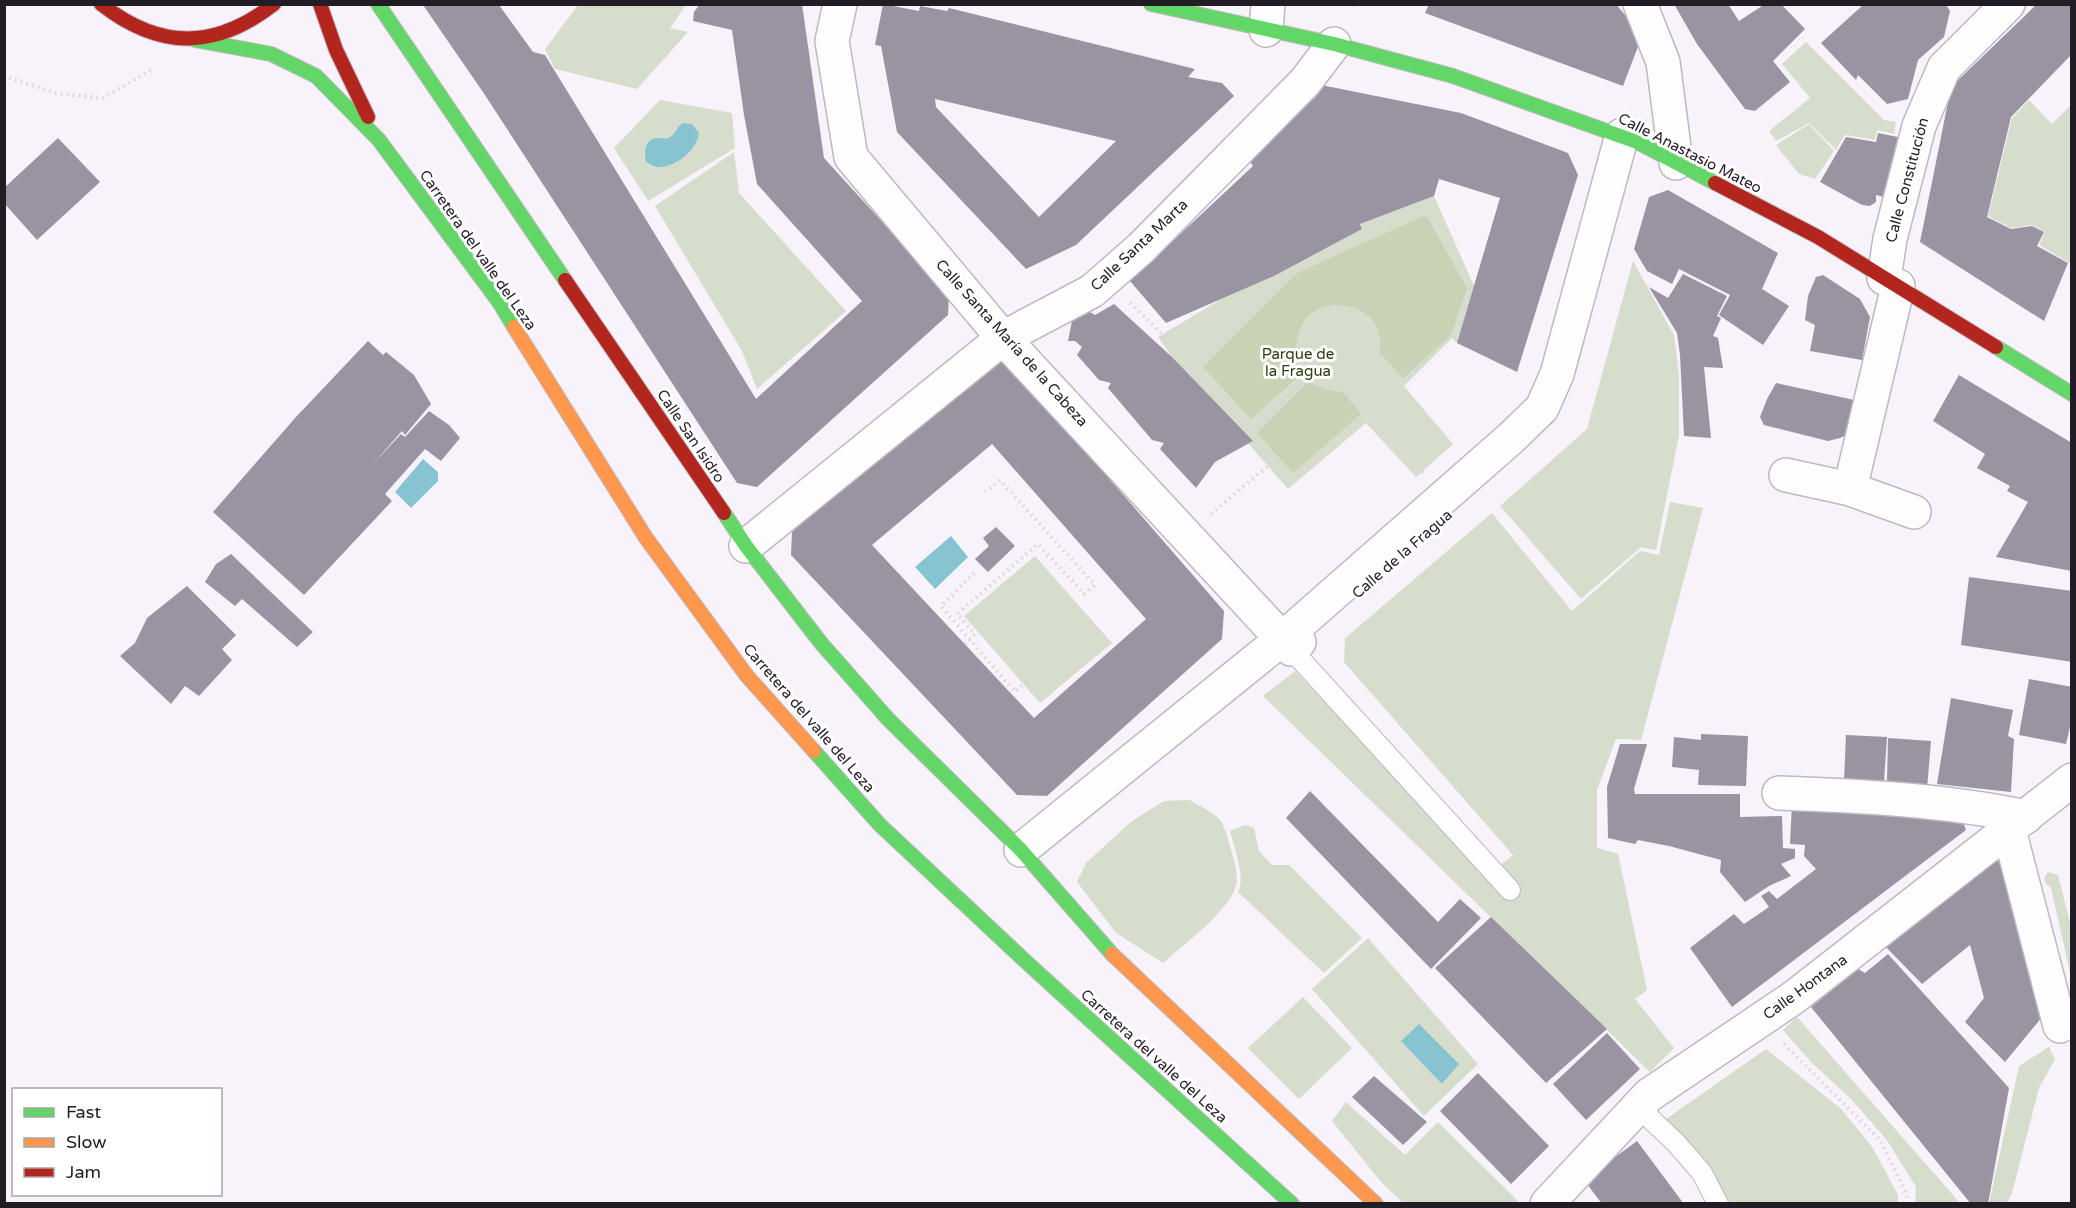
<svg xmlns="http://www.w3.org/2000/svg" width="2076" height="1208" font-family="'Varela Round',sans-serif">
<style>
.green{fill:#d7ddcc}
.forest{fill:#c8d2b4}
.water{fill:#87c4d2}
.building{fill:#9a94a2;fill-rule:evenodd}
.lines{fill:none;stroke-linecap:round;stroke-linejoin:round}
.lane-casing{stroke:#beb8c0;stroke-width:22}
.street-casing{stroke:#beb8c0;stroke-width:36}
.fast-casing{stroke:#beb8c0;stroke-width:16}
.slow-casing{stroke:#beb8c0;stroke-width:16}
.jam-casing{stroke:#beb8c0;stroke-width:16}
.path{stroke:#d8d6d9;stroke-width:4;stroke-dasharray:1.5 4.5;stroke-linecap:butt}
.lane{stroke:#fefdfe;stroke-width:20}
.street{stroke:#fefdfe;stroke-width:33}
.fast{stroke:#63d668;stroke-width:14}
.slow{stroke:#ff974d;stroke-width:14}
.jam{stroke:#b3261e;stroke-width:14}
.labels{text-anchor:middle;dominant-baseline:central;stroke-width:6;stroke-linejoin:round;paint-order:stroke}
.street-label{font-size:15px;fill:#221c24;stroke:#fff}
.park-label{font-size:15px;fill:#2d3c0f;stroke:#fff}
</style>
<rect width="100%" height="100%" fill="#f8f2fb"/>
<path class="green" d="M 578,5 L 686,5 L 670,28 L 688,32 L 637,89 L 555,69 L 545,49 Z
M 1806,42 L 1884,120 L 1896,122 L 1894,134 L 1877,130 L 1875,140 L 1845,135 L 1836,150 L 1809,123 L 1776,141 L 1769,131 L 1810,98 L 1782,64 Z
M 660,100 L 732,113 L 735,148 L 648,201 L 614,148 Z
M 2029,100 L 2052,124 L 2071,105 L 2072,259 L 2070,263 L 2039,245 L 2045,232 L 2032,225 L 2011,228 L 1988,216 L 2012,118 Z
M 1809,124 L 1834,151 L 1815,179 L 1799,174 L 1776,145 Z
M 734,152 L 739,193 L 846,311 L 757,389 L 742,351 L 655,206 Z
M 1434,196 L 1474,286 L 1457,343 L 1452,338 L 1404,386 L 1453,444 L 1416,477 L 1366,423 L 1288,489 L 1172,357 L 1158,337 L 1223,298 L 1289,268 L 1362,229 L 1360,224 Z
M 1633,261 L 1674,335 L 1679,375 L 1679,435 L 1656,550 L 1641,547 L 1581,599 L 1500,506 L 1587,429 Z
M 1670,502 L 1703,508 L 1641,740 L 1616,739 L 1597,790 L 1597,848 L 1618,854 L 1647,990 L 1635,999 L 1674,1048 L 1650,1072 L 1263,696 L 1295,671 L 1488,875 L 1513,855 L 1344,662 L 1345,638 L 1492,513 L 1572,611 L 1640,551 L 1659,555 Z
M 1035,556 L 1112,643 L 1040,703 L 964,616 Z
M 1190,800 C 1220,818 1222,814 1231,850 C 1234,860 1239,876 1236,886 C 1229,911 1183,945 1163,963 L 1116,933 L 1077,882 L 1086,863 L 1132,821 L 1164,801 Z
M 1245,825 L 1254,828 L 1259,851 L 1272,865 L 1289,865 L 1362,938 L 1324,973 L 1238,892 C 1246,878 1234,847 1230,831 Z
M 2048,872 L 2058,875 L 2071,927 L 2071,977 L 2051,888 L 2046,884 L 2044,878 Z
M 1368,938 L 1478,1064 L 1424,1116 L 1312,989 Z
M 1303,997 L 1352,1048 L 1299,1099 L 1248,1048 Z
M 1797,1017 L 1960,1203 L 1915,1203 L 1916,1187 L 1886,1139 L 1851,1099 L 1811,1062 L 1783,1030 Z
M 2049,1047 L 2055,1059 L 2039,1088 L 2012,1193 L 2007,1203 L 1989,1203 L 2019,1066 Z
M 1766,1049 L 1841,1109 L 1873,1148 L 1898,1195 L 1898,1203 L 1727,1203 L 1686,1143 L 1666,1119 Z
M 1346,1102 L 1405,1155 L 1438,1122 L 1518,1201 L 1515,1204 L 1403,1203 L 1381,1182 L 1332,1121 Z"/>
<path class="forest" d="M 1426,215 L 1467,288 L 1451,335 L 1403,378 L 1379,352 C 1391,304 1317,288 1301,327 C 1297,337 1295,348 1296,359 C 1298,366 1300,370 1298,377 L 1251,419 L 1203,367 L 1297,273 Z
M 1308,382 L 1327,390 L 1343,392 L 1361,414 L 1293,473 L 1257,433 Z"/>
<path class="water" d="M 683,123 L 692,124 L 699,133 C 697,150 677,166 660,167 C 655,168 651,164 646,162 C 644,153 644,140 656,138 C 661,138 666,140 670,137 C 677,133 676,127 683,123 Z
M 423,459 L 438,472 L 438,481 L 411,508 L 395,492 Z
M 951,536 L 968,557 L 935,589 L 915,567 Z
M 1419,1024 L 1459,1064 L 1442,1084 L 1401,1041 Z"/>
<path class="building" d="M 700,4 L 802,4 L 824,158 L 949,295 L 948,315 L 757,487 L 737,483 L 485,95 L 423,5 L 499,5 L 533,52 L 545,55 L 756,399 L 862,301 L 757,184 L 744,115 L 732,30 L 693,21 L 694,12 Z
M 883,4 L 919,11 L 920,6 L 947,11 L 949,8 L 1195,69 L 1188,77 L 1222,83 L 1234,96 L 1076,245 L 1026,269 L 897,132 L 881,46 L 875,45 ZM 935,99 L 1116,141 L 1039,217 L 936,107 Z
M 1429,4 L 1616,4 L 1642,36 L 1623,86 L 1425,13 Z
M 1674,4 L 1728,4 L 1739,21 L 1765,4 L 1781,4 L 1805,29 L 1773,61 L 1790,82 L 1755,111 L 1745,109 L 1697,44 Z
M 2037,4 L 2072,4 L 2072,54 L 2011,117 L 1987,217 L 2011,229 L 2032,226 L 2044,232 L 2037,246 L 2068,263 L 2044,321 L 1920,242 L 1951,87 Z
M 1863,5 L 1946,5 L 1950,11 L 1944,37 L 1918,60 L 1908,99 L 1887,104 L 1858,75 L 1856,80 L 1821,43 Z
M 1321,85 L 1461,113 L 1568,153 L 1578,175 L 1517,372 L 1457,343 L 1500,198 L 1439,179 L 1434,196 L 1360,224 L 1362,229 L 1274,276 L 1166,323 L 1130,281 L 1253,166 L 1246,156 L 1316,97 Z
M 1878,133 L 1898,137 L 1884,197 L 1876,195 L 1876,202 L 1870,206 L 1862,205 L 1820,182 L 1846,137 L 1876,142 Z
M 58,138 L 100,182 L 37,240 L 4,203 L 4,188 Z
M 1668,190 L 1778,253 L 1762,289 L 1789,306 L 1763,345 L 1719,315 L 1730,295 L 1679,269 L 1672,284 L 1647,271 L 1634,249 L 1649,197 Z
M 1683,274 L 1727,296 L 1717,316 L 1721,318 L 1713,336 L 1718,338 L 1723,368 L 1704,367 L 1711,438 L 1684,436 L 1680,355 L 1677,333 L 1649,287 L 1668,298 Z
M 1823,275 L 1860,299 L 1870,317 L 1862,360 L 1810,351 L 1815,325 L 1805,320 L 1808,296 L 1816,277 Z
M 1114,304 L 1172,357 L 1253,441 L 1215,462 L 1196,488 L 1160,449 L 1164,443 L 1152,440 L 1108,388 L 1111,383 L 1099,380 L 1077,355 L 1082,347 L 1075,341 L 1068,341 L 1072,321 L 1090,312 L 1095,315 Z
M 368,341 L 383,355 L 386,352 L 414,375 L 431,404 L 405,435 L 402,431 L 373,464 L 401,434 L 405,437 L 429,411 L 449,425 L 460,438 L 441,461 L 425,449 L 385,494 L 392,501 L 304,595 L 213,512 L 296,417 Z
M 988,361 L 1009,363 L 1224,611 L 1222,639 L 1047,796 L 1017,795 L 791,555 L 792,532 ZM 992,444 L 1146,619 L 1034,718 L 872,545 Z
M 1959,375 L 2072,443 L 2072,571 L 1996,557 L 2028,502 L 2007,491 L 2010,486 L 1977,468 L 1985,454 L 1933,421 Z
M 1776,383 L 1859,401 L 1850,433 L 1840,438 L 1828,441 L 1764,425 L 1760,417 L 1767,399 Z
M 996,527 L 1015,546 L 988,572 L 975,559 L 989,546 L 983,538 Z
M 231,554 L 313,632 L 297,647 L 242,599 L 235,606 L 205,582 L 216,564 Z
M 1969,577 L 2072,591 L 2072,662 L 1961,645 Z
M 187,586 L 236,635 L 222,649 L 232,660 L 199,696 L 185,686 L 171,704 L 120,656 L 135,643 L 147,618 Z
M 2029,679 L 2072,687 L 2072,718 L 2066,744 L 2019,735 Z
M 1951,698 L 2013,710 L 2008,736 L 2014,739 L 2011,792 L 1937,784 Z
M 1701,734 L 1748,736 L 1746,786 L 1698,785 L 1699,770 L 1672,767 L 1674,737 L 1701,740 Z
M 1846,735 L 1887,737 L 1884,782 L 1844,781 Z
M 1888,738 L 1931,741 L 1927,789 L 1887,781 Z
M 1620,744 L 1647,744 L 1634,789 L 1635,794 L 1740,794 L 1740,817 L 1782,816 L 1783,848 L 1795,849 L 1795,858 L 1781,864 L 1791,876 L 1769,886 L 1745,902 L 1720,872 L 1721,860 L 1669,846 L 1638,840 L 1635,844 L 1608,838 L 1607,787 Z
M 1310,791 L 1438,922 L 1460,899 L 1481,918 L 1431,969 L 1286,818 Z
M 1792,804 L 1960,812 L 1966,830 L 1732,1007 L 1690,948 L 1734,914 L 1744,924 L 1769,907 L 1761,896 L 1769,891 L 1777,899 L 1816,869 L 1804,856 L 1805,845 L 1790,844 Z
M 1990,858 L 2010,866 L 2047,1011 L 2005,1062 L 1965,1022 L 1984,998 L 1970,945 L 1922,984 L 1882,943 Z
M 1491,917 L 1607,1029 L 1546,1083 L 1435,968 Z
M 1888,954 L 2009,1088 L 1988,1204 L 1971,1204 L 1811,1007 L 1858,969 L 1865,973 Z
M 1607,1033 L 1640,1069 L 1586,1120 L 1553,1084 Z
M 1478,1073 L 1549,1146 L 1511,1184 L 1440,1111 Z
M 1374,1076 L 1427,1122 L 1403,1145 L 1352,1097 Z
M 1637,1141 L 1684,1204 L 1602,1204 L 1584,1180 Z"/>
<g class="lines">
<g class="lane-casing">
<path id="lane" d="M 1291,649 L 1510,890
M 1638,1107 L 1676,1143 L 1702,1173 L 1718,1204"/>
</g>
<g class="street-casing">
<path id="street" d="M 840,4 L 832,41 L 851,157 L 1003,338 L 1282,639 L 1511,438 L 1542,408 L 1557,374 L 1622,135
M 1640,4 L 1663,62 L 1676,163
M 1266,30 L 1268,4
M 1884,278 L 1890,239 L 1919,126 L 1944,68 L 2008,4
M 1786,475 L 1850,489 L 1898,286
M 1850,489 L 1914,512
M 746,546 L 1003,338 L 1092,291 L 1141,248 L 1305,82 L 1334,44
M 1779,793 C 1862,796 1945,800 2026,817
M 2009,830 L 2060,1026
M 1021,850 L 1282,639 L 1291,649 L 1299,642
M 1547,1204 L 1649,1095 L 1793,998 L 2072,780"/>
</g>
<g class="fast-casing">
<path id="fast" d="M 378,4 L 565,280
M 1151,4 L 1334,44 L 1453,76 L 1637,142 L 1715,183
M 195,40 L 271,54 L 316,76 L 379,140 L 499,302 L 514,327
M 1996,347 L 2072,394
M 724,513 L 746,546 L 821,643 L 888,719 L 1021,850 L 1112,954
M 814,751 L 880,825 L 1023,959 L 1292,1204"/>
</g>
<g class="slow-casing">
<path id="slow" d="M 514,327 L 646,538 L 747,676 L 814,751
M 1112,954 L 1376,1204"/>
</g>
<g class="jam-casing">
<path id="jam" d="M 101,4 C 160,50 215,50 274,4
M 320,4 L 336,50 L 368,117
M 1715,183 L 1818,237 L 1996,347
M 565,280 L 724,513"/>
</g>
<path class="path" d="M 1351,6 L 1352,4
M 2071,55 L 2072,55
M 4,79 L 7,77 L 56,93 L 103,98 L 154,68
M 1130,303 L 1184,355 L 1250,433 L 1309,374
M 1423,473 L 1346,386 C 1339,385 1329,386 1323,384 C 1287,373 1302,303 1346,316 C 1358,319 1364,322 1373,332 L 1372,365 L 1448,451
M 1211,514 L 1276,459 L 1250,433
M 974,573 L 941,606 L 1015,692 L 1039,669
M 965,644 L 975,634 L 957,614 L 1038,544 L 1084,594 L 1095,585 L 1000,480 L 985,492
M 1527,908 L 1660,1048
M 1784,1044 L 1880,1140 L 1907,1195 L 1906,1204"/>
<use href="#lane" class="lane"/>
<use href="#street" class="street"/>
<use href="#fast" class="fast"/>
<use href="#slow" class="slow"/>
<use href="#jam" class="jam"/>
</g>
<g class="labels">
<g class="street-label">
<text transform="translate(1690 153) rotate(27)">Calle Anastasio Mateo</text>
<text transform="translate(1907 180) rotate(-75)">Calle Constitución</text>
<text transform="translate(1139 245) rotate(-43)">Calle Santa Marta</text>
<text transform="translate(478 250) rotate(55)">Carretera del valle del Leza</text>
<text transform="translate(1012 343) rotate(48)">Calle Santa María de la Cabeza</text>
<text transform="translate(691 436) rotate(56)">Calle San Isidro</text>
<text transform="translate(1402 554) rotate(-41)">Calle de la Fragua</text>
<text transform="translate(809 718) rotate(49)">Carretera del valle del Leza</text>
<text transform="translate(1805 987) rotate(-36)">Calle Hontana</text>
<text transform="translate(1154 1056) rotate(42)">Carretera del valle del Leza</text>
</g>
<g class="park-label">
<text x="1298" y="354">Parque de<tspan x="1298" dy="17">la Fragua</tspan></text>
</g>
</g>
<rect width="2076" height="1208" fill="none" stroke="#221c24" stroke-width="12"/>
<rect x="12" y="1088" width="210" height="108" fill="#ffffff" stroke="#a7a4a7" stroke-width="1.5"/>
<rect x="24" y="1108" width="30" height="9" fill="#63d668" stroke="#a7a4a7" stroke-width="1.5"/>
<text x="66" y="1118" font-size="18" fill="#221c24">Fast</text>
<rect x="24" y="1138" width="30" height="9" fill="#ff974d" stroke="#a7a4a7" stroke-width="1.5"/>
<text x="66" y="1148" font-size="18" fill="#221c24">Slow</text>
<rect x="24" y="1168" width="30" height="9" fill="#b3261e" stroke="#a7a4a7" stroke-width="1.5"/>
<text x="66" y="1178" font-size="18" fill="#221c24">Jam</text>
</svg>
